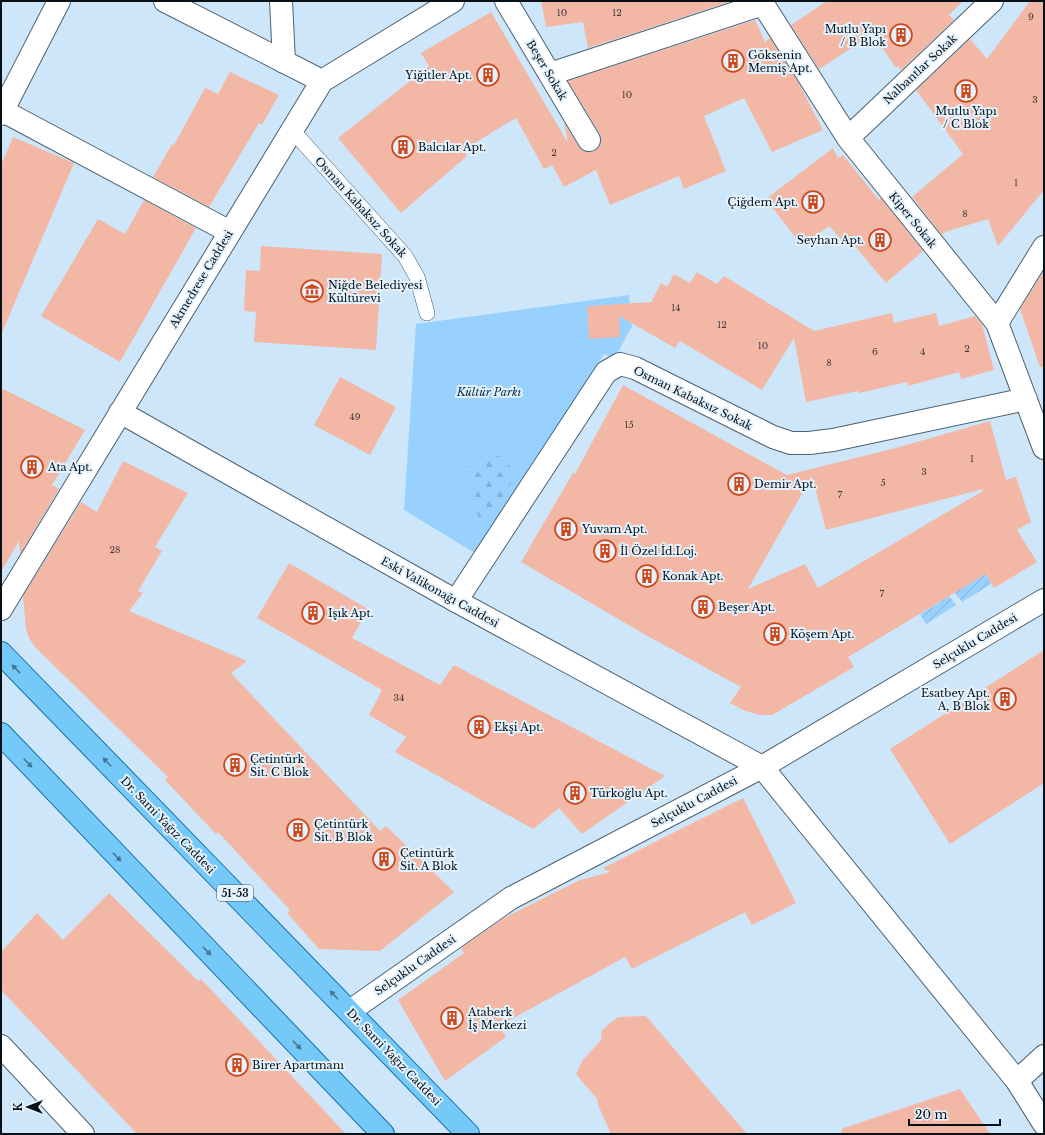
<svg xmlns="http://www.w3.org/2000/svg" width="1045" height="1135" font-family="'Libre Baskerville',serif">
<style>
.green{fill:#98d1fd}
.forest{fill:url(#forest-firs)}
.garden{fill:url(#garden-furrows)}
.building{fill:#f3b7a5;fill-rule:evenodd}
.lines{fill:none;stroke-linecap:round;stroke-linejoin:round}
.lane-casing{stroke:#4c6171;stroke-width:16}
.street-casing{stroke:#4c6171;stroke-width:24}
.secondary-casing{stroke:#4c6171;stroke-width:24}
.primary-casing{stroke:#1371a7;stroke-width:24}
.lane{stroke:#fff;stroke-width:15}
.street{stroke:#fff;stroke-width:22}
.secondary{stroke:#fff;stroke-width:22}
.primary{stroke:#75c9f8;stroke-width:22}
.oneway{fill:#447693}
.labels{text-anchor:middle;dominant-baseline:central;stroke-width:4;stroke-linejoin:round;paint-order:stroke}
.number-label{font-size:9px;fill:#433a3a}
.shield{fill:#e3f2fd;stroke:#4a545c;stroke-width:1}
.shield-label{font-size:10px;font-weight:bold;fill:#081017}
.poi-label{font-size:11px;fill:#081017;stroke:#e3f2fd;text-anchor:start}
.street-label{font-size:11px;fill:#081017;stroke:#e3f2fd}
.park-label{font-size:11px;font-style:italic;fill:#082f48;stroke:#e3f2fd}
</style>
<defs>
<pattern id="forest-firs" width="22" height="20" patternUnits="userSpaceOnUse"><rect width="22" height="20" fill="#98d1fd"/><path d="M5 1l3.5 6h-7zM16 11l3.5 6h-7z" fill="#82b2d8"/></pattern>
<pattern id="garden-furrows" width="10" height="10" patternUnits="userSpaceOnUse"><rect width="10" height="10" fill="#98d1fd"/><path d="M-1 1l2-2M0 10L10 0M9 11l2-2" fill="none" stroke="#82b2d8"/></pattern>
</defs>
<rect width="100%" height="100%" fill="#cee6f9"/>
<path class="green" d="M 629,295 L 632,326 L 615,358 L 604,354 L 478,555 L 404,510 L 416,324 Z"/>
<path class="forest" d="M 490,453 C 504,456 510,464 515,476 L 481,532 L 468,467 L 476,458 Z"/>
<path class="garden" d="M 986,574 L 991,584 L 962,602 L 952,589 Z
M 947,593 L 956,605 L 926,624 L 920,614 L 939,603 Z"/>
<path class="building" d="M 541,1 L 732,1 L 588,48 L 583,22 L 546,27 Z
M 827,1 L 963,1 L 949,15 L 954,20 L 901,70 L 898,66 L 896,68 L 873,34 L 819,69 L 791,25 Z
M 1030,1 L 1044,1 L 1044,190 L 998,246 L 988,219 L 945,232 L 942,235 L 912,197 L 963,154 L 916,90 L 970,39 L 987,59 Z
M 491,12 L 568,143 L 564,122 L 578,146 L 583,151 L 590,152 L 596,150 L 600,146 L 601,139 L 600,134 L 568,81 L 755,20 L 765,42 L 770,38 L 799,84 L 823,130 L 772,152 L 744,98 L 704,116 L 726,171 L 684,189 L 679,176 L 610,205 L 596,170 L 564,187 L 552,165 L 544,169 L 516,118 L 463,150 L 467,156 L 401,213 L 338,138 L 429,66 L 421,53 Z
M 230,72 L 279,95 L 262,125 L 259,123 L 209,207 L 153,177 L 172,144 L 174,145 L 205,88 L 218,94 Z
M 13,137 L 74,163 L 1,335 L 1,165 Z
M 833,148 L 838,158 L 843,155 L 879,200 L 881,198 L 923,251 L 886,283 L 853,244 L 849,248 L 829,226 L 802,246 L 766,199 Z
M 144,200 L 196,228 L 120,362 L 41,316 L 98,219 L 125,234 Z
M 261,246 L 382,254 L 376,350 L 254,342 L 256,312 L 244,311 L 246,270 L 260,271 Z
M 1044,271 L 1044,367 L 1040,367 L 1020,309 Z
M 697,272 L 717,284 L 724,276 L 814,331 L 892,313 L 894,323 L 936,313 L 939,326 L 975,316 L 982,324 L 994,370 L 961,379 L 959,372 L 908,386 L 907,382 L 859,393 L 858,391 L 806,402 L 794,338 L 762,390 L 680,341 L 675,348 L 619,316 L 620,337 L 589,339 L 587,306 L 651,302 L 661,283 L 667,287 L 674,274 L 690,283 Z
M 340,377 L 396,407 L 370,455 L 314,425 Z
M 623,385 L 787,475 L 896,448 L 990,421 L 1006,480 L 1016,477 L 1031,522 L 1017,530 L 1037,562 L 994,588 L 986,574 L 848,657 L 854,667 L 772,715 L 760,715 L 743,710 L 730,703 L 741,687 L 644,634 L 521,562 L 573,473 L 575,474 ZM 812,476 L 826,530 L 983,489 L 983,491 L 818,588 L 805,564 L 748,589 Z
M 1,388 L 85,430 L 52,485 L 59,489 L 20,554 L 19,541 L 1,572 Z
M 123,461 L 188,493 L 155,547 L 162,551 L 138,591 L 143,593 L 129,611 L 247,661 L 231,673 L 380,831 L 386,826 L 454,892 L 380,951 L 319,949 L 287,913 L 290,910 L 218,832 L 216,834 L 165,780 L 168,777 L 34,646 L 28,636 L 26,628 L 23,596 L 81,502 L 97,512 Z
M 289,563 L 368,609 L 352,638 L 440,685 L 454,665 L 665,776 L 582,834 L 559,808 L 533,829 L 395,752 L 406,737 L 369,715 L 382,690 L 257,618 Z
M 1044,650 L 1044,783 L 950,844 L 890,749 Z
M 743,798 L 796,903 L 752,925 L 745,912 L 632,969 L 625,957 L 499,1026 L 506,1037 L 445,1081 L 398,1000 L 464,953 L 461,948 L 504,918 L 580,880 L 610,872 L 603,868 Z
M 109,893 L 198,981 L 201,979 L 346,1134 L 137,1134 L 1,990 L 1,952 L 37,913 L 63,940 Z
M 646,1016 L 747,1134 L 611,1134 L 598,1105 L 597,1099 L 576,1074 L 583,1060 L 601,1040 L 602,1030 L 618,1017 Z
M 960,1089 L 990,1134 L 842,1134 L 841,1129 Z"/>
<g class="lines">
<g class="lane-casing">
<path id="lane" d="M 292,130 L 405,256 L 417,277 L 427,313"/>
</g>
<g class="street-casing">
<path id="street" d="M 281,1 L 284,62
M 506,1 L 589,140
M 761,1 L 848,138 L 997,323 L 1044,448
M 550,74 L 763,4
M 3,111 L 230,232
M 1,114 L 59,1
M 848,138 L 992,1
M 997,323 L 1044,247
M 456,601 L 606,372 L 620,364 L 635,368 L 773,437 L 791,443 L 809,443 L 833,440 L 1026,399
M 1,1046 L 83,1134
M 1017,1081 L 1044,1056"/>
</g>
<g class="secondary-casing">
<path id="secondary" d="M 165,1 L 322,81
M 120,412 L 456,601 L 762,767 L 1017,1081 L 1044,1124
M 1,609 L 322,81 L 453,1
M 350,1011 L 511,898 L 762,767 L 1044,600"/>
</g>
<g class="primary-casing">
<path id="primary" d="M 1,653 L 468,1134
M 1,734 L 383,1134"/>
</g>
<use href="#lane" class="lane"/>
<use href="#street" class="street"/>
<use href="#secondary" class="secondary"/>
<use href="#primary" class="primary"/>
</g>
<defs><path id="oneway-solid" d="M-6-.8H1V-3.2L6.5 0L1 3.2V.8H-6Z"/></defs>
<g class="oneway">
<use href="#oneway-solid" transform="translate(16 669) rotate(-134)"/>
<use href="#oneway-solid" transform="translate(107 762) rotate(-134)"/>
<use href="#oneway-solid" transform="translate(28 763) rotate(46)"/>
<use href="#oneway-solid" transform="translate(117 857) rotate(46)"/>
<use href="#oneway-solid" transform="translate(207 951) rotate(46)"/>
<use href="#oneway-solid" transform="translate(334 995) rotate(-134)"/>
<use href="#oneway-solid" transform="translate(297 1045) rotate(46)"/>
</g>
<defs>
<g id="building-ring" transform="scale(1.15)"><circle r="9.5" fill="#e3f2fd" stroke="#cf481a" stroke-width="1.5"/><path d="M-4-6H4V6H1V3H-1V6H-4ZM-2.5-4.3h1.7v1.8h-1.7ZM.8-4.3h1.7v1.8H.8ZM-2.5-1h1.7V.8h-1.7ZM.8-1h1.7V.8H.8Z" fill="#cf481a"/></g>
<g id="museum-ring" transform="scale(1.15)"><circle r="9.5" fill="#e3f2fd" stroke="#cf481a" stroke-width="1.5"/><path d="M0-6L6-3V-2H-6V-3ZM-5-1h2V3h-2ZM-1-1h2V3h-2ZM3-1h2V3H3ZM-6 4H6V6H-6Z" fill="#cf481a"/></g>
</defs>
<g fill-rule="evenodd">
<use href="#building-ring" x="901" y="35"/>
<use href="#building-ring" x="733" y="61"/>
<use href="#building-ring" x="488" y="75"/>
<use href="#building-ring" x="966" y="91"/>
<use href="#building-ring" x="403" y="147"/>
<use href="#building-ring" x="813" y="202"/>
<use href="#building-ring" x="880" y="240"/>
<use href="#museum-ring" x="312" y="291"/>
<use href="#building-ring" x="32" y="467"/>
<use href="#building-ring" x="739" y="484"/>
<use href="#building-ring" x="566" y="529"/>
<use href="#building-ring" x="605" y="551"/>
<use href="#building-ring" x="647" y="576"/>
<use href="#building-ring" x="703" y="607"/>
<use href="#building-ring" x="313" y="613"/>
<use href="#building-ring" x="775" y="634"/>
<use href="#building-ring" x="1005" y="699"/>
<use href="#building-ring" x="479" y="727"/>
<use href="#building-ring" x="235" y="765"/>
<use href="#building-ring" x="575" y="793"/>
<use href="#building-ring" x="298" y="830"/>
<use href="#building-ring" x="384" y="859"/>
<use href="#building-ring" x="452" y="1018"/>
<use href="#building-ring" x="237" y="1065"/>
</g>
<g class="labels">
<g class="number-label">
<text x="562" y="12">10</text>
<text x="617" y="12">12</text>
<text x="1031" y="16">9</text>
<text x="627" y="94">10</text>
<text x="1035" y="99">3</text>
<text x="554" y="152">2</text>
<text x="1016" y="182">1</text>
<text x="965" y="213">8</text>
<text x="676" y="307">14</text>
<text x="722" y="324">12</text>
<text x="763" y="345">10</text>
<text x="967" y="348">2</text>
<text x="875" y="351">6</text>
<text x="923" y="351">4</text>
<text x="829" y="362">8</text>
<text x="355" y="416">49</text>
<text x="629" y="424">15</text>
<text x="972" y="458">1</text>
<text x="924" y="471">3</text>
<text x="883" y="482">5</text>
<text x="840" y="494">7</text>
<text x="115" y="549">28</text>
<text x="882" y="593">7</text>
<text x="399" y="697">34</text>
</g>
<rect class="shield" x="217" y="885" width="36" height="16" rx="3"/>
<g class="shield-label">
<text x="235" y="893">51-53</text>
</g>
<g class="poi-label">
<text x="886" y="29" text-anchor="end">Mutlu Yapı<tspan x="886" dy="13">/ B Blok</tspan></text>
<text x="748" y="55">Göksenin<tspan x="748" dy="13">Memiş Apt.</tspan></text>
<text x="472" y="75" text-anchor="end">Yiğitler Apt.</text>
<text x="966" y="111" text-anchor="middle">Mutlu Yapı<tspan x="966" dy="13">/ C Blok</tspan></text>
<text x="418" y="147">Balcılar Apt.</text>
<text x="798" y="202" text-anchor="end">Çiğdem Apt.</text>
<text x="864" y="240" text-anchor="end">Seyhan Apt.</text>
<text x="328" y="285">Niğde Belediyesi<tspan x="328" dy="13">Kültürevi</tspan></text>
<text x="48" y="467">Ata Apt.</text>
<text x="754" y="484">Demir Apt.</text>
<text x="582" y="529">Yuvam Apt.</text>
<text x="620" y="551">İl Özel İd.Loj.</text>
<text x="662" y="576">Konak Apt.</text>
<text x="718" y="607">Beşer Apt.</text>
<text x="328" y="613">Işık Apt.</text>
<text x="790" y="634">Köşem Apt.</text>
<text x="990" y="693" text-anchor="end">Esatbey Apt.<tspan x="990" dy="13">A, B Blok</tspan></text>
<text x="494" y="727">Ekşi Apt.</text>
<text x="250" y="759">Çetintürk<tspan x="250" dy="13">Sit. C Blok</tspan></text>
<text x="590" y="793">Türkoğlu Apt.</text>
<text x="314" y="824">Çetintürk<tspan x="314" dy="13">Sit. B Blok</tspan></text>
<text x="400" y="853">Çetintürk<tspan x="400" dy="13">Sit. A Blok</tspan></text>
<text x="468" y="1012">Ataberk<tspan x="468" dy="13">İş Merkezi</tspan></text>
<text x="252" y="1065">Birer Apartmanı</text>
</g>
<g class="street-label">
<text transform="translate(920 69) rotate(-43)">Nalbantlar Sokak</text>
<text transform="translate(547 70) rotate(59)">Beşer Sokak</text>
<text transform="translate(361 207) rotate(48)">Osman Kabaksız Sokak</text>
<text transform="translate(913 220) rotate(51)">Kiper Sokak</text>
<text transform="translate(201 279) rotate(-59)">Akmedrese Caddesi</text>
<text transform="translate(693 398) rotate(26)">Osman Kabaksız Sokak</text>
<text transform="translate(440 592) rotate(29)">Eski Valikonağı Caddesi</text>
<text transform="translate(975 641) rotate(-31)">Selçuklu Caddesi</text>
<text transform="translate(694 802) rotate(-28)">Selçuklu Caddesi</text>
<text transform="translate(168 825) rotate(46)">Dr. Sami Yağız Caddesi</text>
<text transform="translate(415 965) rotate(-35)">Selçuklu Caddesi</text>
<text transform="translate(394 1057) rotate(46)">Dr. Sami Yağız Caddesi</text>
</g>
<g class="park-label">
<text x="489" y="392">Kültür Parkı</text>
</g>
</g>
<rect width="1045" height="1135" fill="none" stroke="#081017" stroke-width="4"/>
<g transform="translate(28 1107) rotate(270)" stroke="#e3f2fd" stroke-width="3" paint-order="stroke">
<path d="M0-3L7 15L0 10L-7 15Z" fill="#081017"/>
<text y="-6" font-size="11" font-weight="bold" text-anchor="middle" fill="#081017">K</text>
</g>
<path d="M909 1119v6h91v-6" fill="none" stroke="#081017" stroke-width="2"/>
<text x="915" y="1119" font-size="12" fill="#081017" stroke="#e3f2fd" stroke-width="3" paint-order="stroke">20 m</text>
</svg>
